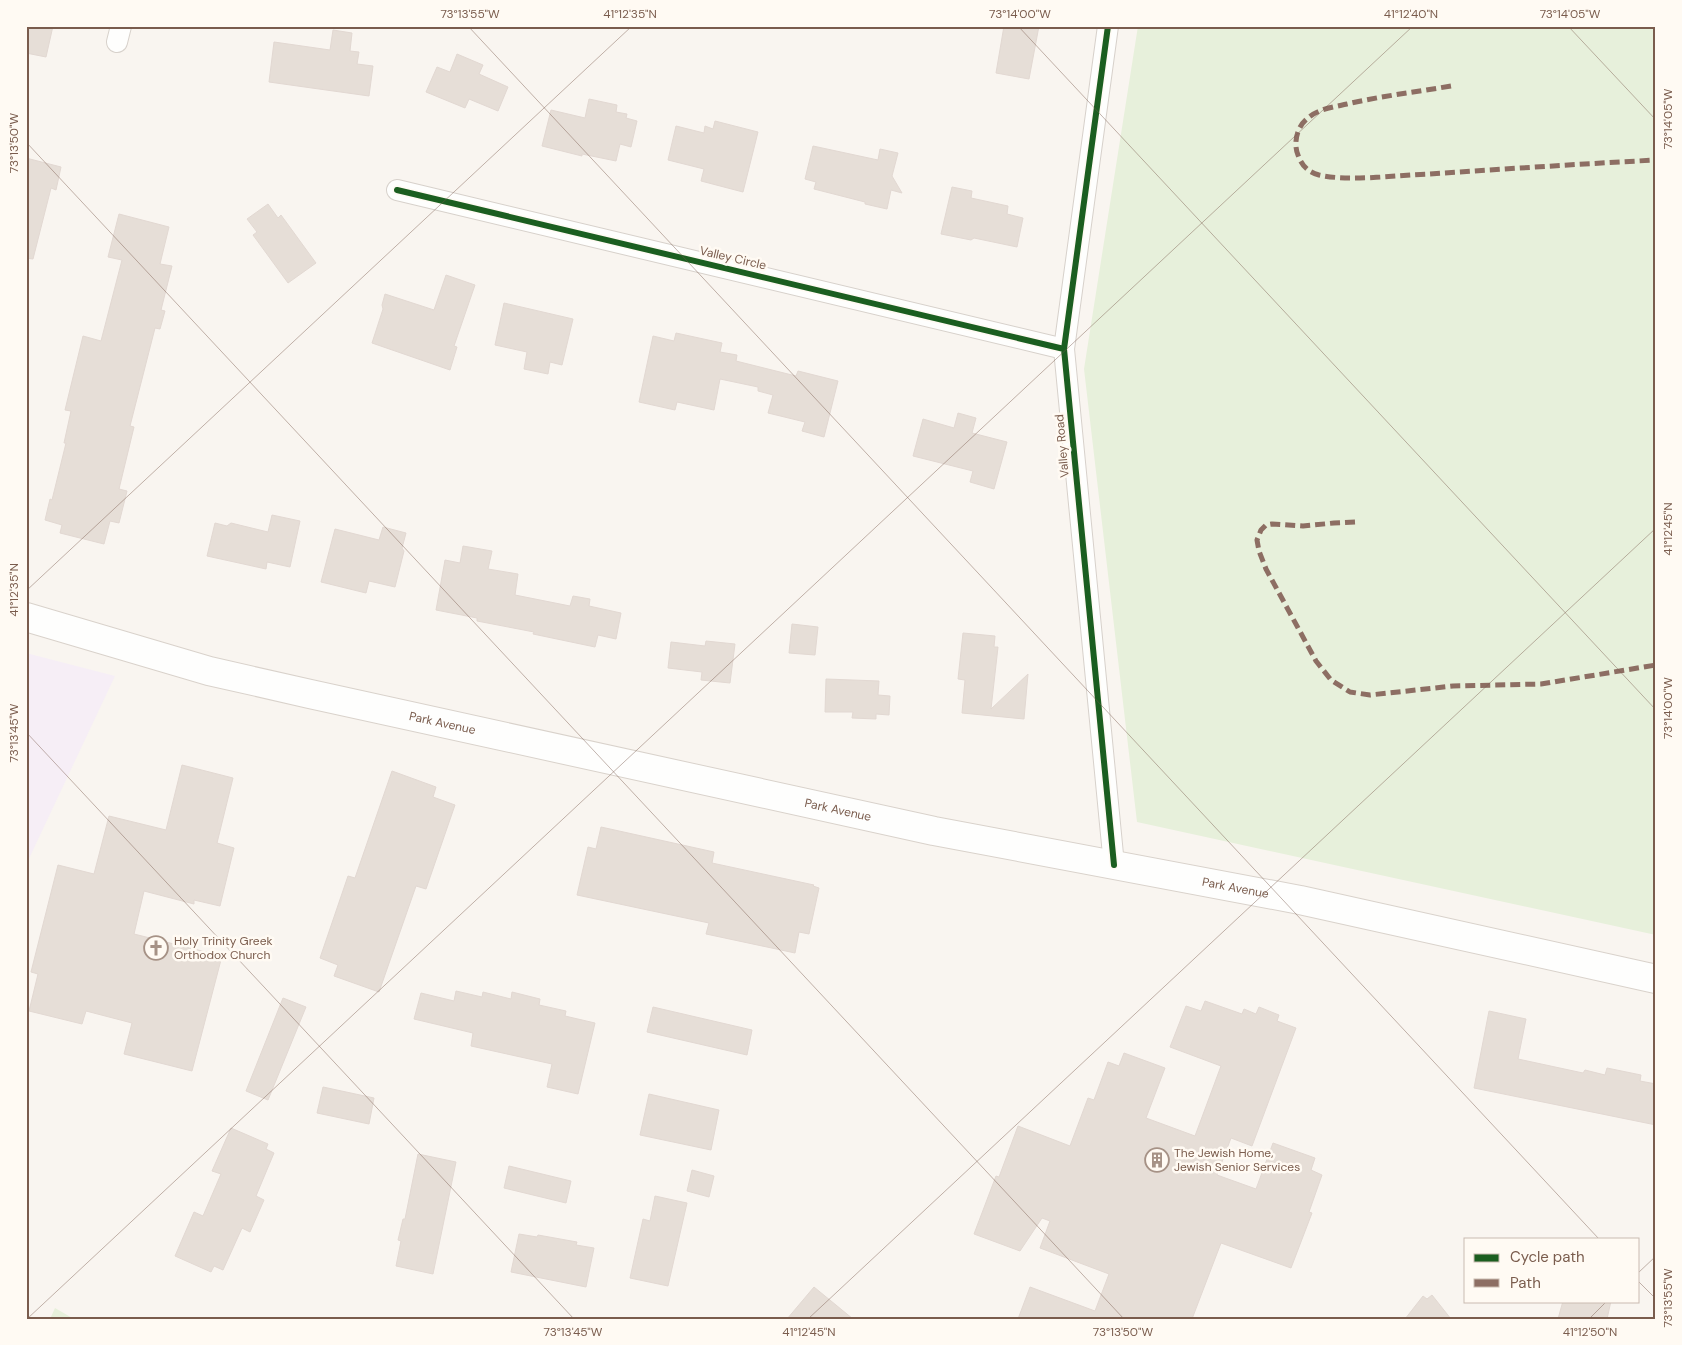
<svg xmlns="http://www.w3.org/2000/svg" width="1682" height="1345" font-family="'DM Sans',sans-serif">
<style>
.education{fill:#f6eef6}
.green{fill:#e7f0db}
.building{fill:#e6ded7;stroke:#e2d8d2}
.lines{fill:none;stroke-linecap:round;stroke-linejoin:round}
.minor-casing{stroke:#d7d1cb;stroke-width:22}
.secondary-casing{stroke:#d9d2cb;stroke-width:30}
.minor{stroke:#fefefd;stroke-width:20}
.secondary{stroke:#fefefd;stroke-width:28}
.quiet{stroke:#8d6e63;stroke-width:5;stroke-dasharray:10 5;stroke-linecap:butt}
.cycleway-casing{stroke:#fffaf3;stroke-width:9}
.cycleway{stroke:#1b5e20;stroke-width:6}
.ticks{fill:none;stroke:#7a5c4d;stroke-width:1;stroke-opacity:0.45}
.labels{text-anchor:middle;dominant-baseline:central;stroke-width:5;stroke-linejoin:round;paint-order:stroke}
.street-label{font-size:12px;fill:#7a5c4d;stroke:#fffaf3}
.poi-label{font-size:12px;fill:#7a5c4d;stroke:#fffaf3;text-anchor:start}
.neatline{fill:none;stroke:#7a5c4d;stroke-width:2}
.ticks-label{font-size:12px;text-anchor:middle;fill:#7a5c4d}
</style>
<rect width="100%" height="100%" fill="#f9f5f0"/>
<path class="education" d="M 26,653 L 115,676 L 26,865 Z"/>
<path class="green" d="M 1138,26 L 1656,26 L 1656,935 L 1137,822 L 1084,369 Z
M 55,1308 L 74,1319 L 50,1319 Z"/>
<path class="building" d="M 26,26 L 53,26 L 46,57 L 26,53 Z
M 1004,26 L 1039,26 L 1029,79 L 996,73 Z
M 333,30 L 352,33 L 350,51 L 359,52 L 357,64 L 373,66 L 369,96 L 269,82 L 274,42 L 330,50 Z
M 457,54 L 483,65 L 479,74 L 508,87 L 498,111 L 469,99 L 465,108 L 426,92 L 437,67 L 450,72 Z
M 589,99 L 617,105 L 616,112 L 627,114 L 626,118 L 637,121 L 631,147 L 620,144 L 616,161 L 582,154 L 582,156 L 542,146 L 551,110 L 585,118 Z
M 715,121 L 758,132 L 743,192 L 701,181 L 704,169 L 668,160 L 676,126 L 704,133 L 705,126 L 713,129 Z
M 813,146 L 878,160 L 880,149 L 898,153 L 892,176 L 902,193 L 891,190 L 887,209 L 865,204 L 865,202 L 814,189 L 816,182 L 805,179 Z
M 26,158 L 61,167 L 56,190 L 51,188 L 33,259 L 26,258 Z
M 952,187 L 972,191 L 971,198 L 1008,206 L 1007,214 L 1023,218 L 1017,247 L 974,238 L 971,240 L 941,234 Z
M 268,204 L 278,218 L 281,215 L 316,263 L 288,283 L 253,235 L 257,232 L 247,219 Z
M 119,214 L 169,227 L 160,264 L 172,266 L 161,310 L 165,311 L 160,329 L 155,328 L 130,426 L 134,427 L 119,489 L 127,491 L 119,523 L 110,521 L 104,544 L 60,533 L 62,525 L 45,520 L 50,499 L 52,500 L 66,443 L 64,443 L 71,411 L 65,410 L 83,336 L 101,341 L 122,260 L 108,257 Z
M 446,275 L 475,285 L 454,346 L 457,347 L 450,370 L 372,343 L 383,309 L 382,305 L 385,294 L 434,310 Z
M 504,303 L 573,319 L 562,365 L 550,362 L 548,374 L 524,369 L 527,352 L 495,345 Z
M 676,333 L 722,343 L 720,352 L 737,355 L 736,361 L 796,376 L 798,371 L 838,381 L 824,437 L 802,431 L 805,422 L 768,413 L 773,395 L 758,391 L 758,387 L 720,379 L 714,410 L 677,402 L 675,410 L 639,402 L 653,336 L 674,341 Z
M 958,413 L 976,418 L 972,433 L 1007,442 L 994,489 L 970,482 L 973,471 L 913,456 L 923,419 L 954,428 Z
M 272,515 L 300,521 L 290,567 L 267,562 L 266,569 L 207,556 L 215,523 L 227,526 L 231,523 L 268,532 Z
M 383,527 L 406,533 L 402,548 L 404,551 L 395,587 L 369,581 L 366,593 L 321,582 L 335,529 L 379,540 Z
M 463,546 L 492,551 L 488,569 L 518,574 L 515,595 L 570,606 L 573,596 L 590,599 L 589,606 L 621,613 L 616,639 L 598,635 L 595,647 L 533,634 L 534,632 L 477,621 L 477,618 L 436,610 L 445,560 L 460,563 Z
M 792,624 L 818,627 L 815,655 L 789,653 Z
M 963,633 L 995,636 L 994,647 L 998,647 L 991,709 L 1028,674 L 1024,719 L 962,713 L 965,680 L 958,679 Z
M 706,641 L 735,644 L 730,683 L 701,680 L 702,672 L 668,668 L 671,642 L 705,646 Z
M 826,679 L 879,681 L 878,695 L 890,696 L 889,715 L 876,714 L 876,719 L 852,718 L 853,712 L 825,712 Z
M 182,765 L 233,778 L 217,843 L 234,848 L 220,906 L 194,900 L 194,904 L 144,891 L 134,934 L 222,956 L 192,1071 L 124,1054 L 132,1023 L 86,1011 L 82,1024 L 29,1011 L 38,974 L 31,972 L 58,865 L 94,874 L 109,816 L 166,830 Z
M 392,771 L 436,787 L 433,797 L 455,805 L 426,889 L 416,886 L 379,992 L 334,976 L 338,965 L 320,958 L 348,876 L 355,878 Z
M 601,827 L 714,852 L 712,863 L 814,885 L 813,886 L 819,888 L 809,934 L 799,932 L 795,953 L 706,934 L 709,923 L 577,895 L 588,847 L 596,849 Z
M 456,991 L 482,997 L 483,992 L 511,999 L 512,992 L 540,999 L 539,1005 L 566,1011 L 565,1016 L 595,1023 L 578,1094 L 547,1087 L 552,1064 L 471,1046 L 473,1033 L 414,1019 L 421,993 L 454,1001 Z
M 283,998 L 306,1007 L 268,1100 L 246,1091 Z
M 1205,1001 L 1242,1014 L 1244,1009 L 1256,1014 L 1259,1007 L 1279,1015 L 1277,1021 L 1296,1028 L 1252,1146 L 1231,1138 L 1217,1175 L 1256,1189 L 1273,1143 L 1315,1158 L 1311,1170 L 1322,1175 L 1309,1212 L 1312,1213 L 1291,1268 L 1221,1243 L 1192,1319 L 1018,1319 L 1030,1287 L 1095,1311 L 1109,1274 L 1040,1248 L 1050,1221 L 1042,1218 L 1020,1251 L 974,1234 L 996,1176 L 999,1177 L 1018,1126 L 1070,1146 L 1088,1098 L 1094,1100 L 1108,1062 L 1119,1066 L 1124,1053 L 1165,1068 L 1146,1118 L 1195,1136 L 1221,1066 L 1170,1047 L 1186,1006 L 1201,1011 Z
M 653,1007 L 752,1030 L 747,1055 L 647,1032 Z
M 1489,1011 L 1526,1019 L 1518,1059 L 1583,1073 L 1585,1070 L 1605,1075 L 1607,1068 L 1641,1075 L 1640,1081 L 1656,1084 L 1656,1125 L 1474,1088 Z
M 323,1087 L 374,1098 L 369,1124 L 317,1113 Z
M 649,1094 L 719,1110 L 711,1150 L 640,1135 Z
M 231,1128 L 268,1144 L 266,1149 L 274,1153 L 256,1196 L 264,1200 L 250,1232 L 242,1228 L 223,1270 L 214,1266 L 211,1272 L 175,1256 L 194,1212 L 203,1216 L 221,1174 L 212,1171 Z
M 418,1154 L 456,1162 L 433,1274 L 396,1266 L 401,1241 L 398,1240 L 403,1219 L 405,1219 Z
M 509,1166 L 571,1181 L 566,1203 L 504,1188 Z
M 692,1170 L 714,1176 L 709,1197 L 687,1191 Z
M 655,1196 L 687,1203 L 668,1286 L 630,1278 L 643,1219 L 650,1221 Z
M 519,1234 L 537,1237 L 538,1235 L 577,1242 L 576,1245 L 594,1248 L 586,1287 L 511,1272 Z
M 814,1287 L 853,1319 L 787,1319 Z
M 1432,1295 L 1451,1319 L 1405,1319 L 1423,1296 L 1427,1299 Z
M 1563,1301 L 1611,1301 L 1607,1319 L 1558,1319 Z"/>
<g class="lines">
<g class="minor-casing">
<path id="minor" d="M 1108,26 L 1064,349 L 1114,865
M 117,42 L 121,26
M 397,190 L 1064,349"/>
</g>
<g class="secondary-casing">
<g id="secondary">
<path id="s1" d="M 26,617 L 209,671 L 310,694 L 934,831 L 1300,900 L 1656,979"/>
</g>
</g>
<use href="#minor" class="minor"/>
<use href="#secondary" class="secondary"/>
<path class="quiet" d="M 1451,86 C 1416,92 1381,96 1347,104 C 1334,107 1318,109 1308,118 C 1297,126 1293,143 1298,155 C 1302,166 1308,172 1319,175 C 1350,182 1397,175 1429,174 C 1504,169 1580,164 1656,160
M 1355,522 L 1334,523 L 1303,526 L 1272,524 L 1266,525 L 1261,530 L 1257,540 L 1259,551 L 1266,569 L 1316,661 L 1331,680 L 1350,692 L 1370,695 L 1453,686 L 1541,684 L 1656,665"/>
<g class="cycleway-casing">
<path id="cycleway" d="M 1108,26 L 1064,349 L 1114,865
M 397,190 L 1064,349"/>
</g>
<use href="#cycleway" class="cycleway"/>
</g>
<path class="ticks" d="M 468,26 L 1599,1239M 1018,26 L 1656,710M 1568,26 L 1656,120M 26,142 L 1124,1319M 26,591 L 632,26M 26,732 L 574,1319M 1638,1273 L 1656,1256M 1638,1281 L 1656,1299M 27,1319 L 1413,26M 808,1319 L 1656,528M 1589,1319 L 1607,1301"/>
<defs>
<g id="church-ring" transform="scale(1.25)"><circle r="9.5" fill="#fffaf3" stroke="#a69286" stroke-width="1.5"/><path d="M-1.2-6h2.4v3.5h3.3v2.4h-3.3V6h-2.4V-.1h-3.3v-2.4h3.3Z" fill="#a69286"/></g>
<g id="building-ring" transform="scale(1.25)"><circle r="9.5" fill="#fffaf3" stroke="#a69286" stroke-width="1.5"/><path d="M-4-6H4V6H1V3H-1V6H-4ZM-2.5-4.3h1.7v1.8h-1.7ZM.8-4.3h1.7v1.8H.8ZM-2.5-1h1.7V.8h-1.7ZM.8-1h1.7V.8H.8Z" fill="#a69286"/></g>
</defs>
<g fill-rule="evenodd">
<use href="#church-ring" x="156" y="948"/>
<use href="#building-ring" x="1157" y="1160"/>
</g>
<g class="labels">
<g class="street-label">
<text transform="translate(733 258) rotate(13)">Valley Circle</text>
<text transform="translate(1062 446) rotate(-95)">Valley Road</text>
<text stroke="none"><textPath href="#s1" startOffset="430">Park Avenue</textPath></text>
<text stroke="none"><textPath href="#s1" startOffset="835">Park Avenue</textPath></text>
<text stroke="none"><textPath href="#s1" startOffset="1240">Park Avenue</textPath></text>
</g>
<g class="poi-label">
<text x="174" y="941">Holy Trinity Greek<tspan x="174" dy="14">Orthodox Church</tspan></text>
<text x="1174" y="1153">The Jewish Home,<tspan x="1174" dy="14">Jewish Senior Services</tspan></text>
</g>
</g>
<rect width="1682" height="1345" fill="none" stroke="#fffaf3" stroke-width="55"/>
<rect x="1464" y="1238" width="175" height="65" fill="#fffaf3" stroke="#cabbb1"/>
<rect x="1474" y="1254" width="25" height="8" fill="#1b5e20" stroke="#cabbb1"/>
<text x="1510" y="1262" font-size="15" fill="#7a5c4d">Cycle path</text>
<rect x="1474" y="1279" width="25" height="8" fill="#8d6e63" stroke="#cabbb1"/>
<text x="1510" y="1288" font-size="15" fill="#7a5c4d">Path</text>
<rect x="28" y="28" width="1626" height="1290" class="neatline"/>
<g class="ticks-label">
<text x="470" y="18">73°13'55"W</text>
<text x="630" y="18">41°12'35"N</text>
<text x="1020" y="18">73°14'00"W</text>
<text x="1411" y="18">41°12'40"N</text>
<text x="1570" y="18">73°14'05"W</text>
<text transform="translate(1668 119) rotate(-90)" y="4">73°14'05"W</text>
<text transform="translate(14 143) rotate(-90)" y="4">73°13'50"W</text>
<text transform="translate(1668 529) rotate(-90)" y="4">41°12'45"N</text>
<text transform="translate(14 590) rotate(-90)" y="4">41°12'35"N</text>
<text transform="translate(1668 708) rotate(-90)" y="4">73°14'00"W</text>
<text transform="translate(14 733) rotate(-90)" y="4">73°13'45"W</text>
<text transform="translate(1668 1298) rotate(-90)" y="4">73°13'55"W</text>
<text x="573" y="1336">73°13'45"W</text>
<text x="809" y="1336">41°12'45"N</text>
<text x="1123" y="1336">73°13'50"W</text>
<text x="1590" y="1336">41°12'50"N</text>
</g>
</svg>
